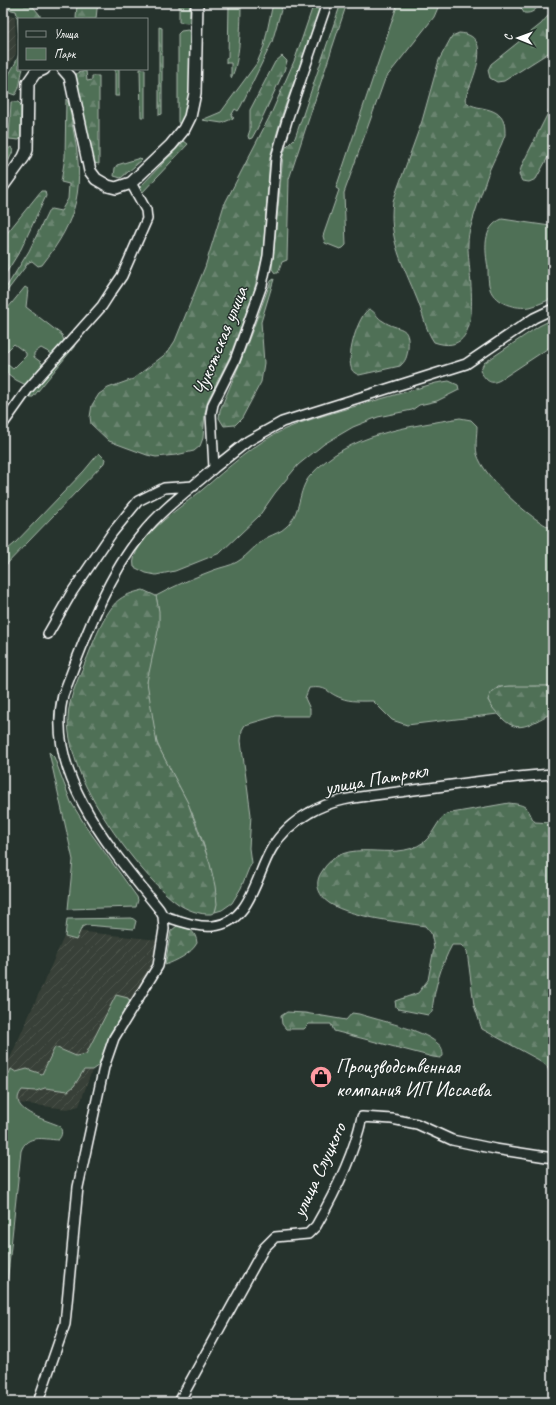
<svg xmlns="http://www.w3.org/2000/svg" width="556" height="1405" font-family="Caveat,sans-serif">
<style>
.industrial{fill:url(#industrial-furrows)}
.green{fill:#506f57;stroke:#a8b7ab}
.forest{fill:url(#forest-firs);stroke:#a8b7ab}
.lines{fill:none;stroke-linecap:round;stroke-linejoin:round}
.minor-casing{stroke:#fff;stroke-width:12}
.tertiary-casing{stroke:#fff;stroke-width:14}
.minor{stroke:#26332d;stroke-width:9}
.tertiary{stroke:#26332d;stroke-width:11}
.labels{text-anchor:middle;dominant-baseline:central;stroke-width:3;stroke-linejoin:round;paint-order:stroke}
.street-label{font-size:20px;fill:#fff;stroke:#26332d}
.poi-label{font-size:20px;fill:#fff;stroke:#26332d;text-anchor:start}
</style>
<defs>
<pattern id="industrial-furrows" width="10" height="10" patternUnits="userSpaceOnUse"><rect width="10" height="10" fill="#394137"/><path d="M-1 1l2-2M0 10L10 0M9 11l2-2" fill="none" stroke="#4d544b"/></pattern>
<pattern id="forest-firs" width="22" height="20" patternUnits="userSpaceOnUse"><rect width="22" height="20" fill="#506f57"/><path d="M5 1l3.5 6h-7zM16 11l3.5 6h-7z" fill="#6a8570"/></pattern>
</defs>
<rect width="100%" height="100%" fill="#26332d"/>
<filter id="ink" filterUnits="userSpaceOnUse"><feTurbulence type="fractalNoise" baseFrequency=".025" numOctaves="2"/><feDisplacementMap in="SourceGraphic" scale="8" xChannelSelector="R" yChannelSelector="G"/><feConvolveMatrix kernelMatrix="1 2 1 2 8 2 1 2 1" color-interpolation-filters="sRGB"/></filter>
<g filter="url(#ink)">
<path class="industrial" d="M 3,16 L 15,16 L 16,53 L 3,79 Z
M 67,930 L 157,940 L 155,957 L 140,989 L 99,1051 L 79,1106 L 67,1109 L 3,1101 L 3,1074 Z"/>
<path class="green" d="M 229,3 L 241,3 C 241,22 240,63 231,78 L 231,63 L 226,63 L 226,58 L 228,58 Z
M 273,3 L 283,3 L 272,42 L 241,106 L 238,111 L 235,109 L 231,116 L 234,118 L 222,123 L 202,120 L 221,112 L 257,63 L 264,46 Z
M 398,3 L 440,3 L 434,17 L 385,79 L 344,193 L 346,245 L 343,248 L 340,249 L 325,243 L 323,236 L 339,190 L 336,188 Z
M 188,30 L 190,33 L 190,92 L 182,125 L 180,125 L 178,122 L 178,34 L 181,31 Z
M 115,69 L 119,69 L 119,96 L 115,96 Z
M 140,69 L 145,69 L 145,117 L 141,117 Z
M 502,219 L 550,226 L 553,231 L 553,298 C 546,301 538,305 530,307 C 516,309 495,304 490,289 C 488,283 488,274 488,268 C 485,250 482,227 502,219 Z
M 25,287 L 28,289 L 26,307 L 62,335 L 64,341 L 54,354 L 52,354 L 41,348 L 34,353 L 34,357 L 42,363 L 42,368 L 26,385 L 16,380 L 3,370 L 3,361 L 13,369 L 26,356 L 26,353 L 14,344 L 3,355 L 3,314 Z
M 553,319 L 553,345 L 500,380 C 489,386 486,379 480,371 L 484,363 L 539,326 Z
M 449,381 L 458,385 L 459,390 L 437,401 L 419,405 L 412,410 L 378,417 L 353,427 L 324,444 L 298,465 L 275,493 L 259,516 L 220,553 L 175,571 L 156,575 L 146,573 L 134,567 C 128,541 184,505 202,490 C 228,468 253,444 285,429 C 303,421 323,416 342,410 C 374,401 405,392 436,383 Z
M 460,418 L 471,420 L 477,426 C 477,435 475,444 477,454 C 484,478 530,519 553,529 L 553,686 L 498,687 L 488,700 L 498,714 L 407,725 L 392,720 L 373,701 C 363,701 350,702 341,698 C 325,692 329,686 309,688 L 305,698 L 310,709 L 310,716 L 276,716 L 245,725 L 242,730 L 241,741 L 251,815 L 249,848 L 251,863 L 241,888 L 232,903 L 222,910 L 215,912 C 222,893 197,821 187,802 C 178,783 166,764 158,745 C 153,733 147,695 147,682 C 149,648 165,634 156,596 C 174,586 195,577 214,570 C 222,567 230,566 237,562 C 249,555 256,543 268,537 C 274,534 281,532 286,527 C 302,513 297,491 310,476 C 348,433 408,427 460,418 Z
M 99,453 L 105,459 L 104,463 L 3,568 L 3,553 L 14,544 L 84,471 Z
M 49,752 L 54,757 L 71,802 L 85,825 L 137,897 L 138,900 L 136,907 L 68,909 L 73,860 Z
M 132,918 L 136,921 L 134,929 L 86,925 L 82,927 L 76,940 L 65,937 L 67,919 Z
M 116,995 L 128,998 L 130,1002 L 109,1036 L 99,1065 L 92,1070 L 84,1070 L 74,1086 L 68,1091 L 45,1088 L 36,1091 L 22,1090 C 5,1110 47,1120 60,1126 C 62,1131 63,1135 58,1140 C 43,1139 27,1134 21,1151 L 6,1294 L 3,1305 L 3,1089 L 11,1069 L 16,1072 L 27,1069 L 42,1074 L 55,1047 L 76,1056 L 86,1054 Z"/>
<path class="forest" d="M 3,3 L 30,3 L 40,15 L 40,19 L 19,19 L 19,69 L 23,69 C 20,77 21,88 15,95 L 9,93 C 1,76 17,68 19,52 C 20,40 18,27 17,15 L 16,11 L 3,8 Z
M 77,3 L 101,3 L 97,9 L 96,19 L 76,19 Z
M 179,3 L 190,3 L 190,21 L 188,23 L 179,22 Z
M 314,3 L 322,3 L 283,112 L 270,157 L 263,254 L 254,291 L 230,356 L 208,400 L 205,413 L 203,438 L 200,446 L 194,451 L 176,455 L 156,457 L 147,455 L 109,441 L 91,424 L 90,417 L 92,405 L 99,394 L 108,388 L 133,379 L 167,353 L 175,341 L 205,267 L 224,205 L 271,114 L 295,59 Z
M 341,3 L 347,3 L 289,179 L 287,260 L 282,262 L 278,273 L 275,273 L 272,269 L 283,156 L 286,147 L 295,138 Z
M 518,3 L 541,3 C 536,9 533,14 524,13 Z
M 553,10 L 553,50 L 504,81 L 497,82 L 490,78 L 488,70 L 491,64 L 541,24 Z
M 159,27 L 162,28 L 162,114 L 159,115 Z
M 459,33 C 495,35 472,80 465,99 C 469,112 498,103 504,123 C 505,126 505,132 505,135 C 501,147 494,159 489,171 C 483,189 476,208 471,226 C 469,231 468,238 468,244 C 467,270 489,361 434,342 C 425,329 423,313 417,299 C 403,264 388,240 393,201 L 422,121 L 439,60 L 452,36 Z
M 282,56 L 287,61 L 284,71 L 257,129 L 252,138 L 249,139 L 248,136 L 250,130 L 250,110 L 275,62 Z
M 86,71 L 87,81 L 92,80 L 92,76 L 99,76 L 99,164 L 94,163 L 93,161 L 76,75 L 77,73 Z
M 66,99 C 71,104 71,120 73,128 C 85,187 79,218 42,265 L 38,266 L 32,261 L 29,262 L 4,295 L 4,291 L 29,251 L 49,210 L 51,209 L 61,211 L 68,199 L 69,184 L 61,182 L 65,157 Z
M 11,102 L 18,102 L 21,105 L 21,137 L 19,140 L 9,139 Z
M 553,103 L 553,148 L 536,179 L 529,182 L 522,181 L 519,175 L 522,165 Z
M 184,141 L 188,144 L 141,194 L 139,190 L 140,187 Z
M 11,147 L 13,151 L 3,173 L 3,161 L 8,149 Z
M 140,158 L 142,160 L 121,178 L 114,176 L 115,168 L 117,165 Z
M 41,191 L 45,191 L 46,196 L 21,249 L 3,278 L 3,238 Z
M 274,279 L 261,322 L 264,363 L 261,382 L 242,418 L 235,425 L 224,426 L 219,418 L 220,410 L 240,363 L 271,281 Z
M 369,309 C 376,312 377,318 383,321 C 399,332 410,323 408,349 C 407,356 406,361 400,366 L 359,375 C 355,373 352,372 351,367 C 347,354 358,316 369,309 Z
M 77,340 L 74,347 L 33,397 L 29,397 L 27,396 Z
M 143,590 L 156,596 L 159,611 L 159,626 L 147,682 L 157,744 L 188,803 L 210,864 L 215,886 L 217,904 L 215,912 L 211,914 C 200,915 185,909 177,903 C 143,878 93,809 79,770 C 73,754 68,736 68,719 C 68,695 83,670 91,648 C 97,634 108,607 120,599 C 127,594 135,592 143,590 Z
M 509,686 L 553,686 L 553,713 C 534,720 520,737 502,718 C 496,712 491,707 488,700 C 491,689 498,687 509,686 Z
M 509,803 C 515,804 524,804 528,810 C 531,814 531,818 535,822 L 553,823 L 553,1000 C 548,1010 544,1033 553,1042 L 553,1082 L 547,1066 L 539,1060 L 482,1029 L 474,1005 L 467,951 L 461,945 L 452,945 C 441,965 434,989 432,1012 L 428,1015 L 398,1009 L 396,1007 L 395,1001 L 418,993 L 428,980 L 434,948 L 431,933 L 425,926 C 401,922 334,916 322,896 C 317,889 316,881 321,873 C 345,831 391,866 424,842 C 433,835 437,821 446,814 Z
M 178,925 C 188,927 196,931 197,943 C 191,954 176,961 165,965 L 171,931 Z
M 287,1012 L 305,1013 L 346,1020 L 352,1013 L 359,1014 C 381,1021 421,1029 437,1043 C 442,1046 443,1051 443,1056 L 440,1058 L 433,1057 L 334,1031 L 331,1024 L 309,1024 L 304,1029 L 286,1029 L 282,1024 L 281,1016 Z"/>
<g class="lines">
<g class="minor-casing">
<path id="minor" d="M 327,3 L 288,117 L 276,158 L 268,256 L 262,285 L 235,360 L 213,404 L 211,414 L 214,468 L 248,441 L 282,422 L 466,364 L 534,318 L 553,309
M 3,424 L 28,389 L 102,306 L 111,292 L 122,276 L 147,219 L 146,210 L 131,183
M 48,634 L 72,592 L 112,533 L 138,501 L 164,488 L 194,486
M 163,916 C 178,920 197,928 213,926 C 251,923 256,874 272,848 C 281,833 293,822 309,813 C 337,796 374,796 406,791 C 455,785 504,777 553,774
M 38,1402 L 65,1324 L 78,1187 L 104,1067 L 114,1038 L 158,966 L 164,929 L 163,916 L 159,909 C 113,852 44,774 63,695 C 84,641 105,579 142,534 C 162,509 190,489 214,468
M 179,1402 L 264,1248 L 275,1237 L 308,1234 L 316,1226 C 335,1193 354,1154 362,1117 L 392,1119 L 417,1124 L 452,1140 L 495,1149 L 553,1158"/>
</g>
<g class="tertiary-casing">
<path id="tertiary" d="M 63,69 L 70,77 L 90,171 L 96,179 L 108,186 L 116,188 L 131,183 L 171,145 L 184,129 L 190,117 L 195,93 L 197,3
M 3,186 L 24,157 L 27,150 L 28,83 L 35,73 L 44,69"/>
</g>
<use href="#minor" class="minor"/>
<use href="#tertiary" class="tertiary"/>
</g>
</g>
<defs>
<g id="shop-disc" transform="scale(1.15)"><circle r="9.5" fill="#ff9aa2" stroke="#26332d"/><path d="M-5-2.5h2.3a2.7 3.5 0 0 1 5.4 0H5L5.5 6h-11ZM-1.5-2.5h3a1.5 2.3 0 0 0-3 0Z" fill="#111"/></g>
</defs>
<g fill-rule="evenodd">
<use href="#shop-disc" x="321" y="1077"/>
</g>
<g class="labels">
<g class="street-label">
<text transform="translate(220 341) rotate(-68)">Чукотская улица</text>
<text transform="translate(376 779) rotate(-10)">улица Патрокл</text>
<text transform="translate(319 1170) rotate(-65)">улица Слуцкого</text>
</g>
<g class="poi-label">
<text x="336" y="1066">Производственная<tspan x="336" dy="23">компания ИП Иссаева</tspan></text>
</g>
</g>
<rect width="556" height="1405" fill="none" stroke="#26332d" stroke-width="16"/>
<rect x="8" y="8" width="540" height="1389" fill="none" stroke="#fff" stroke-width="1.5" filter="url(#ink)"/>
<rect x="18" y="18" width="130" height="52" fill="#26332d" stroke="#7d8581"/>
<rect x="26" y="31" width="20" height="6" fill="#26332d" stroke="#7d8581"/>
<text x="54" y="38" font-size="12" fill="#ffffff">Улица</text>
<rect x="26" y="48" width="20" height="12" fill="#506f57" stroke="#7d8581"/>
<text x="54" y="58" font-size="12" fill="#ffffff">Парк</text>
<g transform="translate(518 38) rotate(271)" stroke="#26332d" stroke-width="3" paint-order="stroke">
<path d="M0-3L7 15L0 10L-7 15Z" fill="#ffffff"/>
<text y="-6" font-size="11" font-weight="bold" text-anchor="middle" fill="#ffffff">С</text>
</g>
</svg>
